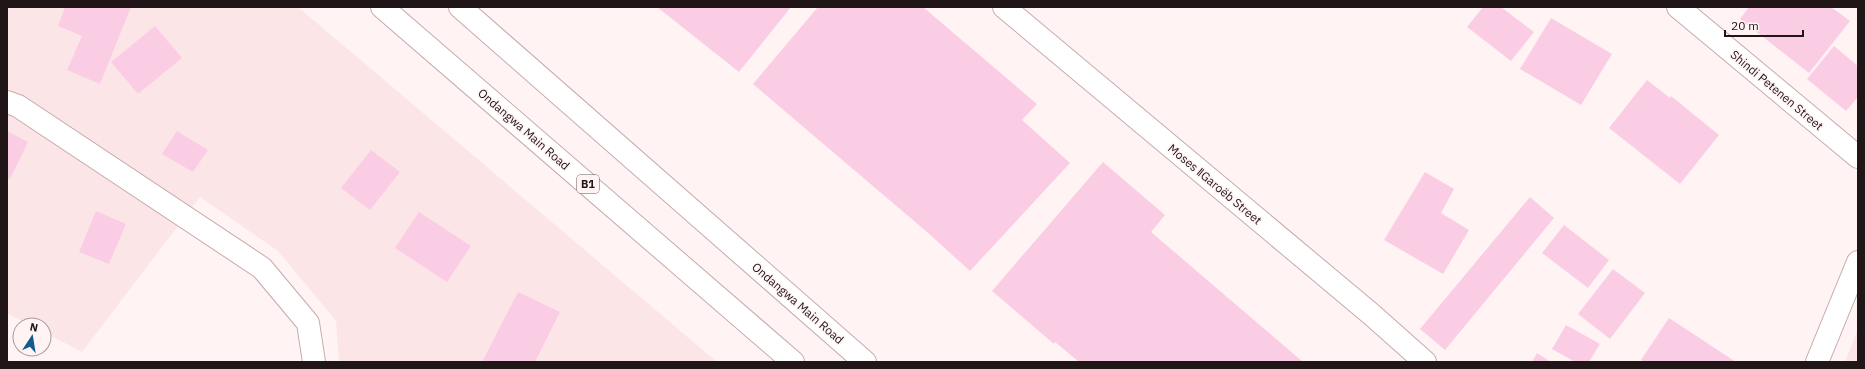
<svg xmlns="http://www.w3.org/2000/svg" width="1865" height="369" font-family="'IBM Plex Sans',sans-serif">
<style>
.built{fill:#fce5e7}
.building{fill:#fbcde5}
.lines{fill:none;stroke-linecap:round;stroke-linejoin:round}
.street-casing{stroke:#c6aaad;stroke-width:24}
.primary-casing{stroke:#c6aaad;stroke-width:24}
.street{stroke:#fff;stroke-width:22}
.primary{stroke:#fff;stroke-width:22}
.labels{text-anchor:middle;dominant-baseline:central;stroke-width:3;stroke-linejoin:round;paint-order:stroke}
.shield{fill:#fff3f4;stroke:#635859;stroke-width:1}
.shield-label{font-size:11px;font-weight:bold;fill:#201617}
.street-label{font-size:12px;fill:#201617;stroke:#fff3f4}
</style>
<rect width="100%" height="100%" fill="#fff3f4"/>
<path class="built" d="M 7,7 L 298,7 L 717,362 L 339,362 L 336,321 L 278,251 L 200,197 L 82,352 L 44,332 L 44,325 L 30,325 L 7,313 Z
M 1858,329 L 1858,362 L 1845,362 Z"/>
<path class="building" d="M 65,7 L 131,7 L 100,84 L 67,70 L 82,36 L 58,26 Z
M 657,7 L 791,7 L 739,72 Z
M 818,7 L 923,7 L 1037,104 L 1022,120 L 1070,163 L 970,271 L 927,232 L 753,84 Z
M 1483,7 L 1501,7 L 1534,32 L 1511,61 L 1467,27 Z
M 1749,7 L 1831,7 L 1850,21 L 1809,73 L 1740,19 Z
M 1551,18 L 1612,54 L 1581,105 L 1520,69 Z
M 155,26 L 182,58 L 138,94 L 111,62 Z
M 1834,46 L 1858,66 L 1858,97 L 1846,111 L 1807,79 Z
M 1647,80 L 1670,98 L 1671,96 L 1719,135 L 1680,184 L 1609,128 Z
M 7,131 L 28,142 L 10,179 L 7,177 Z
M 177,131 L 208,150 L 193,172 L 162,154 Z
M 371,150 L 400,172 L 370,210 L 341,188 Z
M 1103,162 L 1165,215 L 1151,232 L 1303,362 L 1079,362 L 1055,342 L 1054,344 L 992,291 Z
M 1425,172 L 1454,189 L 1441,213 L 1469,230 L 1443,274 L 1384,240 Z
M 1530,197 L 1554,218 L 1445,350 L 1420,329 Z
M 96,211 L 126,224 L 109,264 L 79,252 Z
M 419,212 L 471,246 L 447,282 L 395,248 Z
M 1564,225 L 1609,260 L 1588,288 L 1542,253 Z
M 1613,269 L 1645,293 L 1610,339 L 1578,314 Z
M 518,292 L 560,312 L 535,362 L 482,362 Z
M 1669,318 L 1736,362 L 1644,362 L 1641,360 Z
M 1566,325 L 1600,344 L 1589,362 L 1575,362 L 1552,349 Z
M 1537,353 L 1551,362 L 1532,362 Z"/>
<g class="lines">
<g class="street-casing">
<path id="street" d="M 1004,7 L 1371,314 L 1425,362
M 1678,7 L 1858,157
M 7,102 L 18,106 L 262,268 L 308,323 L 314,362
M 1817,362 L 1858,262"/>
</g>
<g class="primary-casing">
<path id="primary" d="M 382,7 L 793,362
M 460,7 L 865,362"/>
</g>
<use href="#street" class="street"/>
<use href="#primary" class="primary"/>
</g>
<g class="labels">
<rect class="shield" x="577" y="175" width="22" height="18" rx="3"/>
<g class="shield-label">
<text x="588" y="184">B1</text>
</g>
<g class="street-label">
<text transform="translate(1777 90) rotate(40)">Shindi Petenen Street</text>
<text transform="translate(524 129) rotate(41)">Ondangwa Main Road</text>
<text transform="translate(1215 184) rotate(40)">Moses ǁGaroëb Street</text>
<text transform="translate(798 303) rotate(41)">Ondangwa Main Road</text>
</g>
</g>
<rect width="1865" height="369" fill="none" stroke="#201617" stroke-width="16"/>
<g transform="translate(32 337) rotate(12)"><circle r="19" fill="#fff3f4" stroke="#a69b9c"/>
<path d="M0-3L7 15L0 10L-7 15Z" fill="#135b8f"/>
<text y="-6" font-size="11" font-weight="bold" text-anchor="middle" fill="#201617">N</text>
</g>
<path d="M1725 30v6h78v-6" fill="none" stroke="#201617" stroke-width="2"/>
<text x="1731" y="30" font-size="12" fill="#201617" stroke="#fff3f4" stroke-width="3" paint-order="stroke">20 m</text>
</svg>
